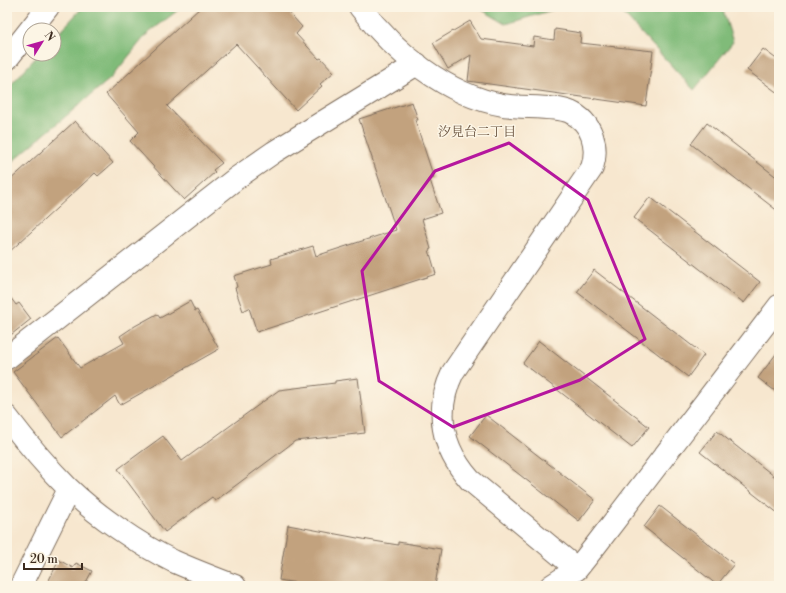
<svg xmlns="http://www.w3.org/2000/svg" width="786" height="593" font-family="'Libre Bodoni','Noto Serif JP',serif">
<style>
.forest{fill:#80bb79;stroke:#5e724c}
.building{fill:#c2a27e}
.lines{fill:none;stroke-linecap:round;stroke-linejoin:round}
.minor-casing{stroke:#7d6c5c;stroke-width:24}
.path{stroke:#7d6c5c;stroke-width:2.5;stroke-dasharray:3 3;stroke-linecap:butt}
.minor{stroke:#fff;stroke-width:22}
.marked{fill:none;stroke:#b5179e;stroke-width:3;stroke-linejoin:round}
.labels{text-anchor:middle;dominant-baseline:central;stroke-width:3;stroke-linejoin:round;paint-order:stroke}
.neighbourhood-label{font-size:13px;fill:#6a5440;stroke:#fcf5e5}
</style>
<rect width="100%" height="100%" fill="#fcf5e5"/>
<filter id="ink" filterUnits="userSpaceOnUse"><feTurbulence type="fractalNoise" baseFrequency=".025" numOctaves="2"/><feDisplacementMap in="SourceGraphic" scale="8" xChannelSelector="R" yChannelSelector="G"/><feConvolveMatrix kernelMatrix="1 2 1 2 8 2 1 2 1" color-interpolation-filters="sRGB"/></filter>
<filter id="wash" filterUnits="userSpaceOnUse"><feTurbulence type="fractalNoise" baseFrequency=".012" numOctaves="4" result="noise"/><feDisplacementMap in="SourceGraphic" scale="16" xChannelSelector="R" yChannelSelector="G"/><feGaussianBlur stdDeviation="0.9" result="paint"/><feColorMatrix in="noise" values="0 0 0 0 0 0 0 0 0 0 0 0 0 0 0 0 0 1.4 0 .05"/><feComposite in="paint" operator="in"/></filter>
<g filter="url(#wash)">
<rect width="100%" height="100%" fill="#f7e7cf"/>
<path class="forest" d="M 83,7 L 182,7 L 146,35 L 111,78 L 7,166 L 7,89 L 39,54 L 54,54 L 54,38 Z
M 477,7 L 571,7 L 562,7 L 506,24 Z
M 617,7 L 722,7 L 733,42 L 694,90 Z"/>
<g id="blocks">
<path class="building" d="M 201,7 L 284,7 L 302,27 L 296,34 L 319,59 L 321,58 L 334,72 L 320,84 L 322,86 L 296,110 L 236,44 L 167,106 L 222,163 L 213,170 L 215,172 L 184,200 L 130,141 L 139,132 L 106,94 Z
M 470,21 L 481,39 L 533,46 L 534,37 L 554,40 L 555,29 L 581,33 L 580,43 L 653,51 L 646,106 L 468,81 L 471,55 L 448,69 L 433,43 Z
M 763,49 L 779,61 L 779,94 L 747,70 Z
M 412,102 L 418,120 L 415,120 L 434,178 L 430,180 L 441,213 L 422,219 L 431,249 L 429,250 L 436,274 L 257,332 L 249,308 L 243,311 L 235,288 L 237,287 L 234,276 L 272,264 L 271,259 L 313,246 L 316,256 L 396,230 L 359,119 Z
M 75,121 L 113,163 L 98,176 L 95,173 L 7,254 L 7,183 Z
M 707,123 L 779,179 L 779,212 L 691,144 Z
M 650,197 L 760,282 L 744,303 L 634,218 Z
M 594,270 L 704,355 L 688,377 L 577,292 Z
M 7,293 L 16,305 L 19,303 L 31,319 L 7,338 Z
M 190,301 L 195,311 L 197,310 L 219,349 L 120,405 L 115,396 L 62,437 L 13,372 L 58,338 L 80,368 L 124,343 L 120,336 L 135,326 L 157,314 L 160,318 Z
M 539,341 L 649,427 L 632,448 L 523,363 Z
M 779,350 L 779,394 L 758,378 Z
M 358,378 L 365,433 L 295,441 L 215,501 L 212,497 L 165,532 L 118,469 L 163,436 L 182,461 L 279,390 L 335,383 L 335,381 Z
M 486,415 L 595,500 L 579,521 L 470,436 Z
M 717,431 L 779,480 L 779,514 L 700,452 Z
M 660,506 L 734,564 L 717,585 L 644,527 Z
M 288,525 L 368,540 L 398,545 L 398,542 L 441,549 L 435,586 L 315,586 L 279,580 Z
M 59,560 L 73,568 L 76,563 L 92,571 L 84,586 L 46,586 Z"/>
</g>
</g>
<g filter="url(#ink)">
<use href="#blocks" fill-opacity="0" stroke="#7d6c5c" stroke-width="1"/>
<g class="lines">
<g class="minor-casing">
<path id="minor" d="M 360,7 C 394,52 446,95 503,105 C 519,108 558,106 570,112 C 592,122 599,146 592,168 L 453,372 C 434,411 442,448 470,480 L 577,569
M 7,59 L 48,7
M 7,358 L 238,177 L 274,152 L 417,64
M 7,417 C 26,442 46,466 68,488 C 96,515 138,544 173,561 C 193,570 214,578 235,586
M 21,586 L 69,489
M 551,586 L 577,569 L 596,545 L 779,306"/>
</g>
<path class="path" d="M 778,586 L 779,584"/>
<use href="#minor" class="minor"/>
</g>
</g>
<path class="marked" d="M 509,143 L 588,200 L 645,339 L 580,380 L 453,427 L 379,381 L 362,271 L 435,171 Z"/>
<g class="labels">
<g class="neighbourhood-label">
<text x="477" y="132">汐見台二丁目</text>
</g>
</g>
<rect width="786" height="593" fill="none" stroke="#fcf5e5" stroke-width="24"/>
<g transform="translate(42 42) rotate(53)"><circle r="19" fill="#fcf5e5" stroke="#afa495"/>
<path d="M0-3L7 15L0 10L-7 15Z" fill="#b5179e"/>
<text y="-6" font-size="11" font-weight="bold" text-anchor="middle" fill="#3b2a1e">N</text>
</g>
<path d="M24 563v6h58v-6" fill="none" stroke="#3b2a1e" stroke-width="2"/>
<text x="30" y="563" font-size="12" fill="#3b2a1e" stroke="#fcf5e5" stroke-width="3" paint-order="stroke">20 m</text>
</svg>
